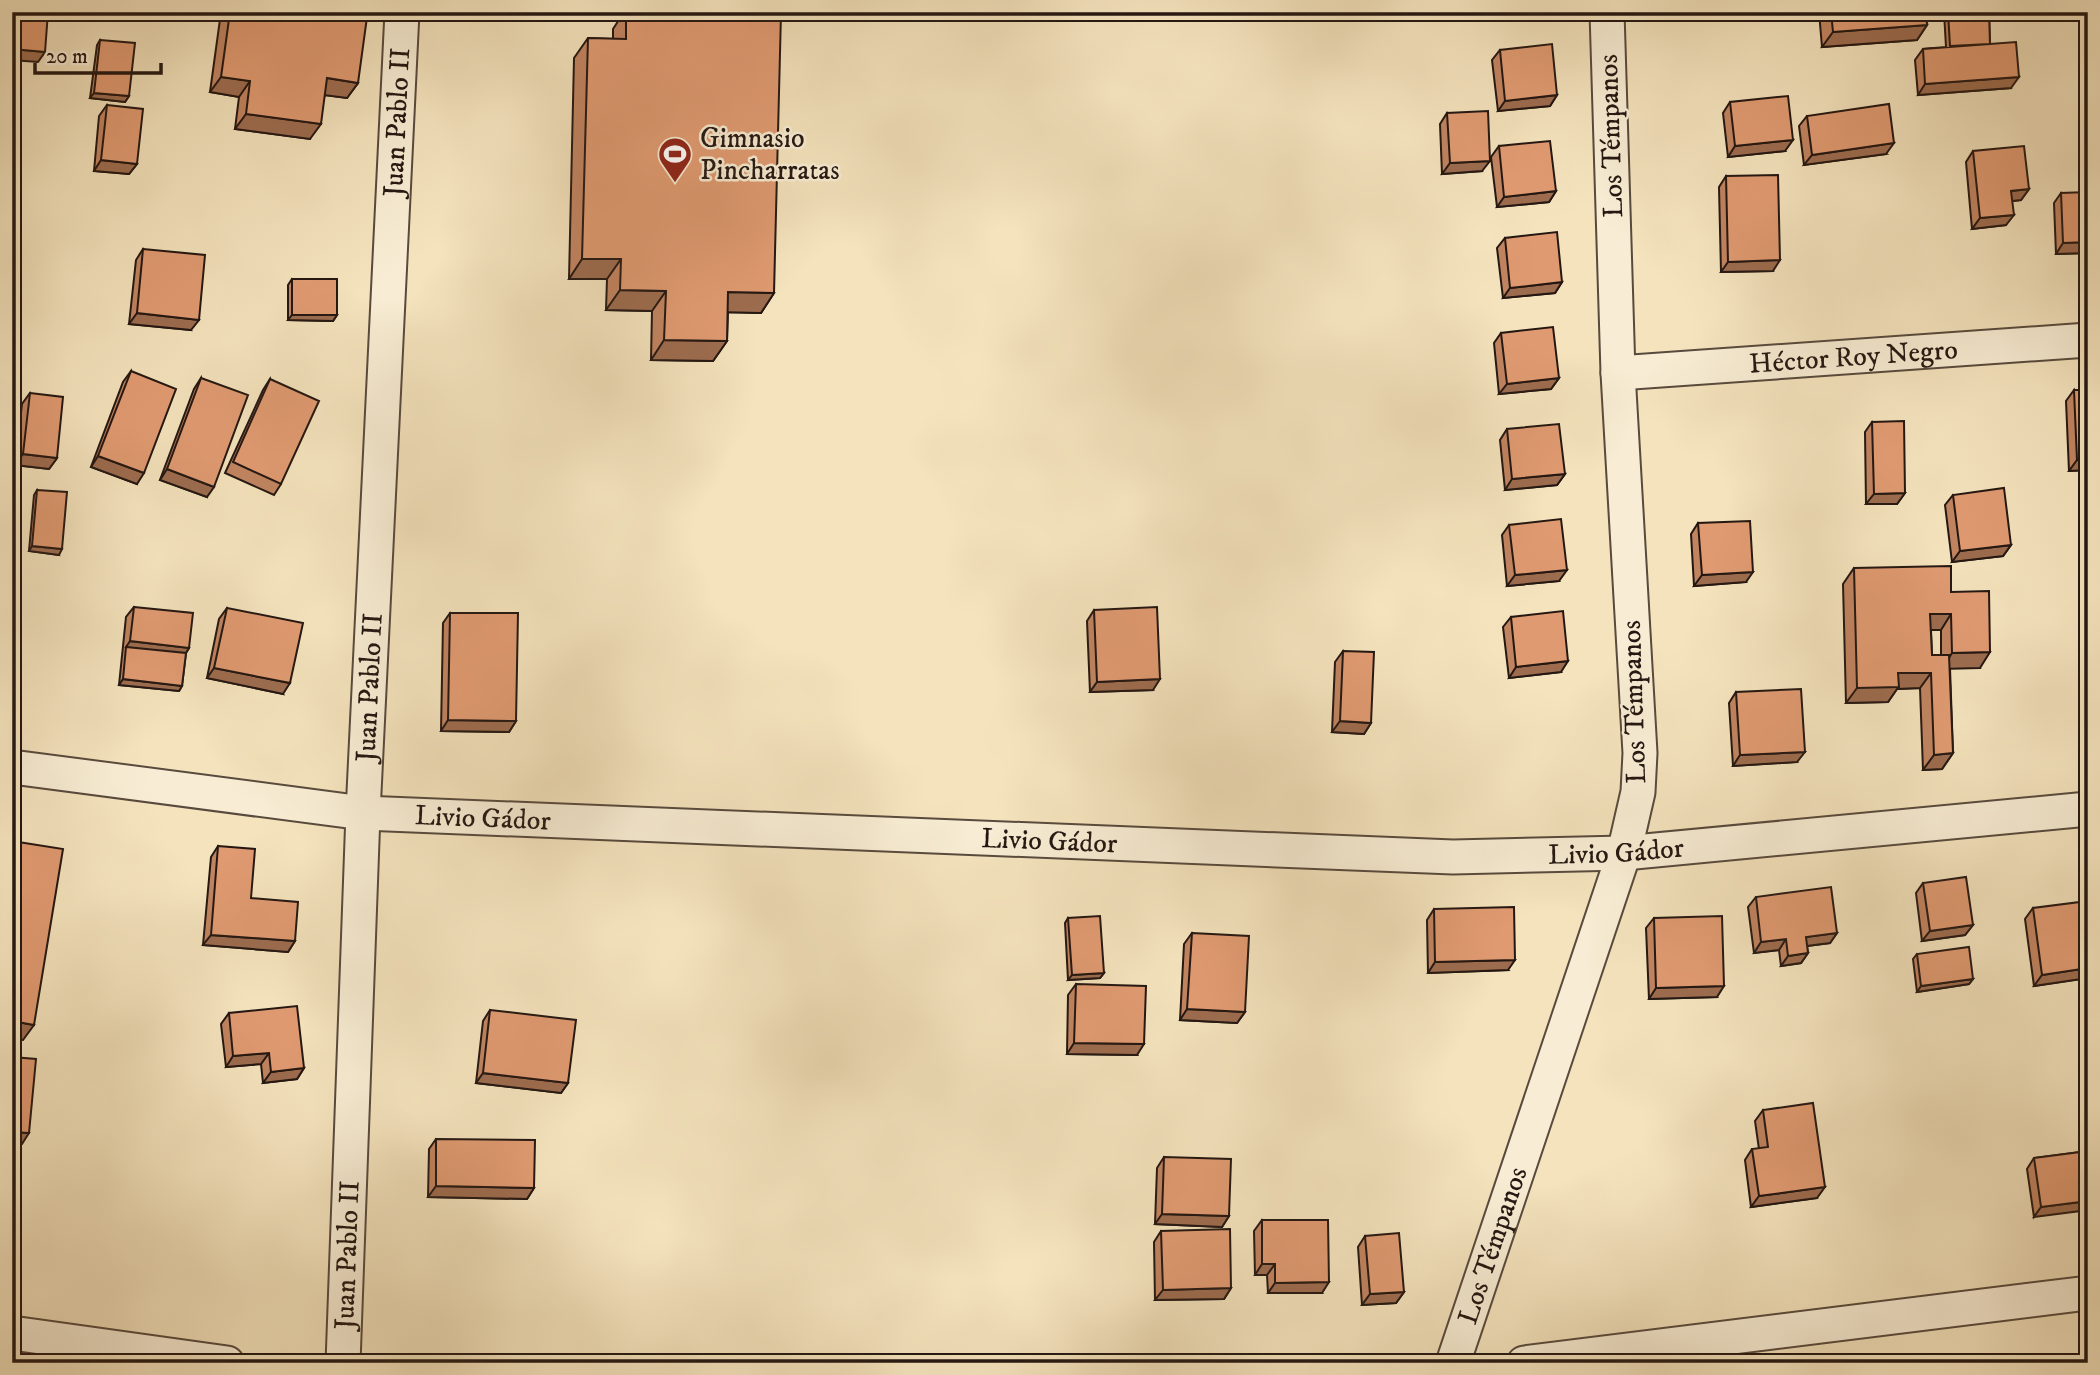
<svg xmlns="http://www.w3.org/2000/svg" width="2100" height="1375" font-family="'IM FELL DW Pica',serif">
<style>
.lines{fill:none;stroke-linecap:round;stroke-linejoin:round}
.street-casing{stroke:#584a3d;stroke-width:37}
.street{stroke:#f8edd4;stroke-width:33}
.wall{fill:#c18461;stroke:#241712;stroke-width:2;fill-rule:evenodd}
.shaded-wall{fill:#9d6c4f;stroke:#241712;stroke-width:2}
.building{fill:#e09a71;stroke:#241712;stroke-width:2}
.labels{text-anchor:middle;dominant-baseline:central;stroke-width:5;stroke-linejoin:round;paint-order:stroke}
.street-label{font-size:28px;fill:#241712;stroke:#f8edd4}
.poi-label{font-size:28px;fill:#241712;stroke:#f8edd4;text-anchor:start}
</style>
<rect width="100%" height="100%" fill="#f4e3bd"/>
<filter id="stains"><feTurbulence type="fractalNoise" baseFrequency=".00286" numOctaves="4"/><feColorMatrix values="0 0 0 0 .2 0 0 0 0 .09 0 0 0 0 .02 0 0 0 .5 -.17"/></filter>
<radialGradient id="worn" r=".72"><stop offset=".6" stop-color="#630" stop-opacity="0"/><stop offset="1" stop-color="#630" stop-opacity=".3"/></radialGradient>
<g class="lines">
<g class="street-casing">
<g id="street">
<path id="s1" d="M 1618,373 L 2088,340"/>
<path id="s2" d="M 12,767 L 363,813 L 1453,857 L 1624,853 L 2088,809"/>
<path d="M 12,1333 L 227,1363"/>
<path id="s3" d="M 343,1363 L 363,813 L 402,12"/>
<path id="s4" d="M 1453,1363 L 1624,853 L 1638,792 L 1640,753 L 1618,373 L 1607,12"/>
<path d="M 1524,1363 L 2088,1293"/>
</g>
</g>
<use href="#street" class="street"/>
</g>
<path class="wall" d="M 221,12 L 332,12 L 358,83 L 347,98 L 325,95 L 310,139 L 235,129 L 239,97 L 210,92 Z
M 624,12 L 759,12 L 774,293 L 761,313 L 728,312 L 727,341 L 713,361 L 651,360 L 652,311 L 606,310 L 607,279 L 569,279 L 574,58 L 588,38 L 613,39 L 613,29 Z
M 1689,12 L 1758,12 L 1752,20 L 1688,20 Z
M 1819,12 L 1926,12 L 1927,25 L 1917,40 L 1822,47 Z
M 1944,12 L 1989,12 L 1990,44 L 2011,88 L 1918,95 L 1915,60 L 1923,49 L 1946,47 Z
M 2078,12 L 2088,12 L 2088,21 L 2081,23 Z
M 100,40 L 129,96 L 125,102 L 90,98 L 97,45 Z
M 1500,50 L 1557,95 L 1550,106 L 1498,111 L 1492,60 Z
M 1730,102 L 1785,151 L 1728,157 L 1723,113 Z
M 107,105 L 137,164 L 129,174 L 94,171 L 99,116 Z
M 1447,113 L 1482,171 L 1442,174 L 1440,124 Z
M 1807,116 L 1886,154 L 1804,165 L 1799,126 Z
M 1499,146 L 1556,191 L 1549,202 L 1497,207 L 1491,157 Z
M 1973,151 L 2029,189 L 2021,200 L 2012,201 L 2006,225 L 1972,229 L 1966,162 Z
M 1726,176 L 1773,271 L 1721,272 L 1719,187 Z
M 2061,193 L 2088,253 L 2056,254 L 2054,203 Z
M 1505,238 L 1562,282 L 1555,293 L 1503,298 L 1497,248 Z
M 143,249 L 191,330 L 129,324 L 136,260 Z
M 292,279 L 337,315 L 333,321 L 288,320 L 288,285 Z
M 1501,333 L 1559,378 L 1551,389 L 1499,394 L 1494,343 Z
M 131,371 L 137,484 L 91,467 L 123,382 Z
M 201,378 L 207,497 L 160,480 L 194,389 Z
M 270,379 L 281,484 L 274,495 L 225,473 L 263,390 Z
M 2074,390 L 2088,470 L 2069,471 L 2066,401 Z
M 30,393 L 57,458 L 49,469 L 15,465 L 22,404 Z
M 1872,422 L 1905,493 L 1897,504 L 1866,504 L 1865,432 Z
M 1507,429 L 1565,474 L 1557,485 L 1505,490 L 1500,440 Z
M 37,490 L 59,555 L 29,551 L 34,495 Z
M 1953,495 L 2011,545 L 2003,556 L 1952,562 L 1945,505 Z
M 1698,523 L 1746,582 L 1694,586 L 1691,534 Z
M 1509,525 L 1559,581 L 1507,586 L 1502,535 Z
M 1854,568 L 1951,592 L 1980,668 L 1950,668 L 1953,753 L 1942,769 L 1923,770 L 1920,688 L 1897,689 L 1888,702 L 1846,703 L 1843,584 ZM 1931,630 L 1941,630 L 1941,655 L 1932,655 Z
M 134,607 L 189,648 L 186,653 L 182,686 L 179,691 L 119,685 L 126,617 Z
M 227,608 L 283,694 L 207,678 L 219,619 Z
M 1094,610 L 1153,690 L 1090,692 L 1087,621 Z
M 450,613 L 516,721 L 509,732 L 441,731 L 443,623 Z
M 1511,617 L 1561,672 L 1509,678 L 1503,627 Z
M 1343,651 L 1371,723 L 1364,734 L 1332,732 L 1335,662 Z
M 1736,692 L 1797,762 L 1733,766 L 1729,703 Z
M 218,846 L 251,898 L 295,941 L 288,952 L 203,945 L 211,857 Z
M 1923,883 L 1973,925 L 1965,935 L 1922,941 L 1916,893 Z
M 1756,897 L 1837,933 L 1830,943 L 1807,946 L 1808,953 L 1801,963 L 1781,966 L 1779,950 L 1754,953 L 1748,907 Z
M 2033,908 L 2088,978 L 2034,986 L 2025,919 Z
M 1434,909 L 1508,970 L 1428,973 L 1427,920 Z
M 1068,918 L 1104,973 L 1100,978 L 1068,980 L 1065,923 Z
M 1654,918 L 1717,997 L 1649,999 L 1646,928 Z
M 1192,933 L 1245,1012 L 1237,1023 L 1180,1020 L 1184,944 Z
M 1917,954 L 1973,979 L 1969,984 L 1917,992 L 1913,959 Z
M 1076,984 L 1137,1055 L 1067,1054 L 1068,995 Z
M 490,1010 L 568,1083 L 561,1093 L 476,1083 L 483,1021 Z
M 229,1013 L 304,1068 L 297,1079 L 263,1083 L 261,1064 L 226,1067 L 221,1024 Z
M 1763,1110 L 1817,1198 L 1751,1207 L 1745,1160 L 1752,1149 L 1759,1149 L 1755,1121 Z
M 436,1139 L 534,1188 L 527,1199 L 428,1197 L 429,1149 Z
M 2088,1151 L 2034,1217 L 2027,1169 L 2034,1158 Z
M 1164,1157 L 1229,1216 L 1222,1227 L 1155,1224 L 1157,1168 Z
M 1262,1220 L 1322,1293 L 1268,1293 L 1267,1275 L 1255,1275 L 1254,1231 Z
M 1161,1231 L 1231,1288 L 1224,1299 L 1155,1300 L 1154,1242 Z
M 1365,1236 L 1404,1292 L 1396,1303 L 1362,1305 L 1358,1247 Z"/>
<path class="shaded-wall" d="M 1496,12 L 1525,12 L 1494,15 Z
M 1694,12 L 1758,12 L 1752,20 L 1688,20 Z
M 2088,13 L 2088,21 L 2081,23 Z
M 1927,25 L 1917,40 L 1822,47 L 1833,32 Z
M 12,49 L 45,52 L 38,62 L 12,60 Z
M 221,77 L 250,81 L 239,97 L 210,92 Z
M 2019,77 L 2011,88 L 1918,95 L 1925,84 Z
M 327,78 L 358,83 L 347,98 L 316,94 Z
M 94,93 L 129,96 L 125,102 L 90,98 Z
M 1557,95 L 1550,106 L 1498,111 L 1505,101 Z
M 246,114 L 321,124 L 310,139 L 235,129 Z
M 1793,140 L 1785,151 L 1728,157 L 1735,146 Z
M 1894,143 L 1886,154 L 1804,165 L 1812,155 Z
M 101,160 L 137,164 L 129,174 L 94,171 Z
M 1490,161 L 1482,171 L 1442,174 L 1450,163 Z
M 2029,189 L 2021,200 L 2004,202 L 2011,191 Z
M 1556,191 L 1549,202 L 1497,207 L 1504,197 Z
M 2014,215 L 2006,225 L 1972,229 L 1980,218 Z
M 2088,242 L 2088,253 L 2056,254 L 2063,243 Z
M 582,259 L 621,259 L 607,279 L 569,279 Z
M 1780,260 L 1773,271 L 1721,272 L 1728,262 Z
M 1562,282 L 1555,293 L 1503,298 L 1510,288 Z
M 620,290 L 666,291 L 652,311 L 606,310 Z
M 728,292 L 774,293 L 761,313 L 714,312 Z
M 137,313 L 199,320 L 191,330 L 129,324 Z
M 292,315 L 337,315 L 333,321 L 288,320 Z
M 664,340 L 727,341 L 713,361 L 651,360 Z
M 1559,378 L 1551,389 L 1499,394 L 1507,384 Z
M 23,454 L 57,458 L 49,469 L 15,465 Z
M 98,456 L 144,473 L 137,484 L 91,467 Z
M 2077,460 L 2088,460 L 2088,470 L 2069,471 Z
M 167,469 L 214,487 L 207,497 L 160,480 Z
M 1565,474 L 1557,485 L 1505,490 L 1512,479 Z
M 1905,493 L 1897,504 L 1866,504 L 1874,494 Z
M 2011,545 L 2003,556 L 1952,562 L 1960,551 Z
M 32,546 L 62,549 L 59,555 L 29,551 Z
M 1567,570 L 1559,581 L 1507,586 L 1515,575 Z
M 1753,572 L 1746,582 L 1694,586 L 1702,575 Z
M 1930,614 L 1951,614 L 1941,630 L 1920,630 Z
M 130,641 L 189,648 L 182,659 L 126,647 Z
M 1990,652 L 1980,668 L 1942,669 L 1952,653 Z
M 1568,661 L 1561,672 L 1509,678 L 1516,667 Z
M 214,668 L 290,683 L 283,694 L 207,678 Z
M 1898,673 L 1931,673 L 1920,688 L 1897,689 L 1888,702 L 1846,703 L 1857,688 Z
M 123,679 L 182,686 L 179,691 L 119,685 Z
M 1160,679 L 1153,690 L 1090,692 L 1097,682 Z
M 448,720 L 516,721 L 509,732 L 441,731 Z
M 1340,721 L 1371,723 L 1364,734 L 1332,732 Z
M 1805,752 L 1797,762 L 1733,766 L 1740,755 Z
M 1953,753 L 1942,769 L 1923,770 L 1934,755 Z
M 1973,925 L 1965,935 L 1922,941 L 1930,931 Z
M 1837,933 L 1830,943 L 1799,947 L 1806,937 Z
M 211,935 L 295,941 L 288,952 L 203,945 Z
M 1786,939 L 1779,950 L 1754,953 L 1761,942 Z
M 1808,953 L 1801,963 L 1781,966 L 1788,956 Z
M 1515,960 L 1508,970 L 1428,973 L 1435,962 Z
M 2088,968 L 2088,978 L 2034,986 L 2042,975 Z
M 1104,973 L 1100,978 L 1068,980 L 1072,975 Z
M 1973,979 L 1969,984 L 1917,992 L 1921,986 Z
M 1724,986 L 1717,997 L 1649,999 L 1656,988 Z
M 1187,1009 L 1245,1012 L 1237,1023 L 1180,1020 Z
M 12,1021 L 34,1025 L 23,1040 L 12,1039 Z
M 1074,1043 L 1144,1044 L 1137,1055 L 1067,1054 Z
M 269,1053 L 261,1064 L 226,1067 L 233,1056 Z
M 304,1068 L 297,1079 L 263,1083 L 271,1072 Z
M 483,1073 L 568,1083 L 561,1093 L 476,1083 Z
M 12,1132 L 29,1133 L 22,1144 L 12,1143 Z
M 436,1186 L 534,1188 L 527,1199 L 428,1197 Z
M 1825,1187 L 1817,1198 L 1751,1207 L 1759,1196 Z
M 2088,1201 L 2088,1210 L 2034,1217 L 2041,1207 Z
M 1162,1214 L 1229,1216 L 1222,1227 L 1155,1224 Z
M 1262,1264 L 1275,1264 L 1267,1275 L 1255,1275 Z
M 1329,1282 L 1322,1293 L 1268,1293 L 1275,1283 Z
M 1231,1288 L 1224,1299 L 1155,1300 L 1163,1290 Z
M 1404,1292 L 1396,1303 L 1362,1305 L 1370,1294 Z"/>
<path class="building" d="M 12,12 L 48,12 L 45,52 L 12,49 Z
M 230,12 L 332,12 L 367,17 L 358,83 L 327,78 L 321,124 L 246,114 L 250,81 L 221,77 Z
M 626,12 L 781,13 L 774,293 L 728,292 L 727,341 L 664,340 L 666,291 L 620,290 L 621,259 L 582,259 L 588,38 L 626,39 Z
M 1831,12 L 1926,12 L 1927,25 L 1833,32 Z
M 1948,12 L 1989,12 L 1990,44 L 1950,46 Z
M 100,40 L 135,43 L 129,96 L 94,93 Z
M 2016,42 L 2019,77 L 1925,84 L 1923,49 Z
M 1552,44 L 1557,95 L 1505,101 L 1500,50 Z
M 1788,96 L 1793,140 L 1735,146 L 1730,102 Z
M 1889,104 L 1894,143 L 1812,155 L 1807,116 Z
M 107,105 L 143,109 L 137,164 L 101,160 Z
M 1488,111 L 1490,161 L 1450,163 L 1447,113 Z
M 1550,141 L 1556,191 L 1504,197 L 1499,146 Z
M 2024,146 L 2029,189 L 2011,191 L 2014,215 L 1980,218 L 1973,151 Z
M 1778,175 L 1780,260 L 1728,262 L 1726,176 Z
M 2088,192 L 2088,242 L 2063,243 L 2061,193 Z
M 1557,232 L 1562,282 L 1510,288 L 1505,238 Z
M 143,249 L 205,255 L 199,320 L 137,313 Z
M 292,279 L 337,279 L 337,315 L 292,315 Z
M 1553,327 L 1559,378 L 1507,384 L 1501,333 Z
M 131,371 L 176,389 L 144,473 L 98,456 Z
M 201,378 L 248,395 L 214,487 L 167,469 Z
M 270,379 L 319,401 L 281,484 L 233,462 Z
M 2074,390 L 2088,390 L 2088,460 L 2077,460 Z
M 30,393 L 63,397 L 57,458 L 23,454 Z
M 1904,421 L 1905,493 L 1874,494 L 1872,422 Z
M 1559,424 L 1565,474 L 1512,479 L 1507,429 Z
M 2004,488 L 2011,545 L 1960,551 L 1953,495 Z
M 37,490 L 67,492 L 62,549 L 32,546 Z
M 1561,519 L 1567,570 L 1515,575 L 1509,525 Z
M 1750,521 L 1753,572 L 1702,575 L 1698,523 Z
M 1951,566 L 1951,592 L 1989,591 L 1990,652 L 1952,653 L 1951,614 L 1930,614 L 1932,655 L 1949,655 L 1953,753 L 1934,755 L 1931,673 L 1898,673 L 1899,687 L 1857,688 L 1854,568 Z
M 134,607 L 193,613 L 189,648 L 130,641 Z
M 1157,607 L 1160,679 L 1097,682 L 1094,610 Z
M 227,608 L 303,623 L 290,683 L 214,668 Z
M 12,609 L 15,609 L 17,668 L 12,668 Z
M 1563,611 L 1568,661 L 1516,667 L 1511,617 Z
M 450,613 L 518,613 L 516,721 L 448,720 Z
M 126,647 L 186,653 L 182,686 L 123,679 Z
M 1343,651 L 1374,652 L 1371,723 L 1340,721 Z
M 1801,689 L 1805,752 L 1740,755 L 1736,692 Z
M 12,841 L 63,849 L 34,1025 L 12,1021 Z
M 218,846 L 255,849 L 251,898 L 298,902 L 295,941 L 211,935 Z
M 1966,877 L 1973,925 L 1930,931 L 1923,883 Z
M 1831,887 L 1837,933 L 1806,937 L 1808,953 L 1788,956 L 1786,939 L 1761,942 L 1756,897 Z
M 2088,901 L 2088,968 L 2042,975 L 2033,908 Z
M 1514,907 L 1515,960 L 1435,962 L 1434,909 Z
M 1100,916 L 1104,973 L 1072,975 L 1068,918 Z
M 1722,916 L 1724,986 L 1656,988 L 1654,918 Z
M 1192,933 L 1249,936 L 1245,1012 L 1187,1009 Z
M 1969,947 L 1973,979 L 1921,986 L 1917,954 Z
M 1076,984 L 1146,986 L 1144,1044 L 1074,1043 Z
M 297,1006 L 304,1068 L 271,1072 L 269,1053 L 233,1056 L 229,1013 Z
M 490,1010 L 576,1020 L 568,1083 L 483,1073 Z
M 12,1057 L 36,1059 L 29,1133 L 12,1132 Z
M 1813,1103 L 1825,1187 L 1759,1196 L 1752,1149 L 1768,1147 L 1763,1110 Z
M 436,1139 L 535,1140 L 534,1188 L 436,1186 Z
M 2088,1151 L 2088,1201 L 2041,1207 L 2034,1158 Z
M 1164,1157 L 1231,1159 L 1229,1216 L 1162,1214 Z
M 1262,1220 L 1328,1220 L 1329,1282 L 1275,1283 L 1275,1264 L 1262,1264 Z
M 1230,1229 L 1231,1288 L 1163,1290 L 1161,1231 Z
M 1399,1233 L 1404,1292 L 1370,1294 L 1365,1236 Z
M 2071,1358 L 2072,1363 L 2046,1363 L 2046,1361 Z"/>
<defs>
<g id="stadium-pin" transform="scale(1.75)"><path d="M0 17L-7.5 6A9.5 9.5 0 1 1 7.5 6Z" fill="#8f2418" stroke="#f8edd4"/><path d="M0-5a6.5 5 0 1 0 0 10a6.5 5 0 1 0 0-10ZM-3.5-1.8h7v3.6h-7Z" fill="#fff"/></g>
</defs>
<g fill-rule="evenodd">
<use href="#stadium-pin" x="675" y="154"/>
</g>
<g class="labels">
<g class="street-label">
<text stroke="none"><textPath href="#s3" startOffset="1242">Juan Pablo II</textPath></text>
<text transform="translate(1611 136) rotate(-92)">Los Témpanos</text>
<text stroke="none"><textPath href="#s1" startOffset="236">Héctor Roy Negro</textPath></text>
<text stroke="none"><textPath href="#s3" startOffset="676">Juan Pablo II</textPath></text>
<text transform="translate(1634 702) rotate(-92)">Los Témpanos</text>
<text stroke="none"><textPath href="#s2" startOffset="474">Livio Gádor</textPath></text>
<text stroke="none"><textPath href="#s2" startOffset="1041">Livio Gádor</textPath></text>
<text stroke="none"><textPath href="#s2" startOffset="1608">Livio Gádor</textPath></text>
<text stroke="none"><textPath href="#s4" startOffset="124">Los Témpanos</textPath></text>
<text stroke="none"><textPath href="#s3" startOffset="108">Juan Pablo II</textPath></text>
</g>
<g class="poi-label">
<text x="700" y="138">Gimnasio<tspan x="700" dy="32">Pincharratas</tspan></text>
</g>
</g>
<rect width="2100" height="1375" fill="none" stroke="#f4e3bd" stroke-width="42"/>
<rect x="14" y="14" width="2072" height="1347" fill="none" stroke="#241712" stroke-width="3.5"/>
<rect x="21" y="21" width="2058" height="1333" fill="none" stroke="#241712" stroke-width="2"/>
<path d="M35 63v10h126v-10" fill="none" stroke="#241712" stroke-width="3.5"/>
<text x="46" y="63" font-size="21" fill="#241712" stroke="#f8edd4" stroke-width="5" paint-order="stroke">20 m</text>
<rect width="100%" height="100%" filter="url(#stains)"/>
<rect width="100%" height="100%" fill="url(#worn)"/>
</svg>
